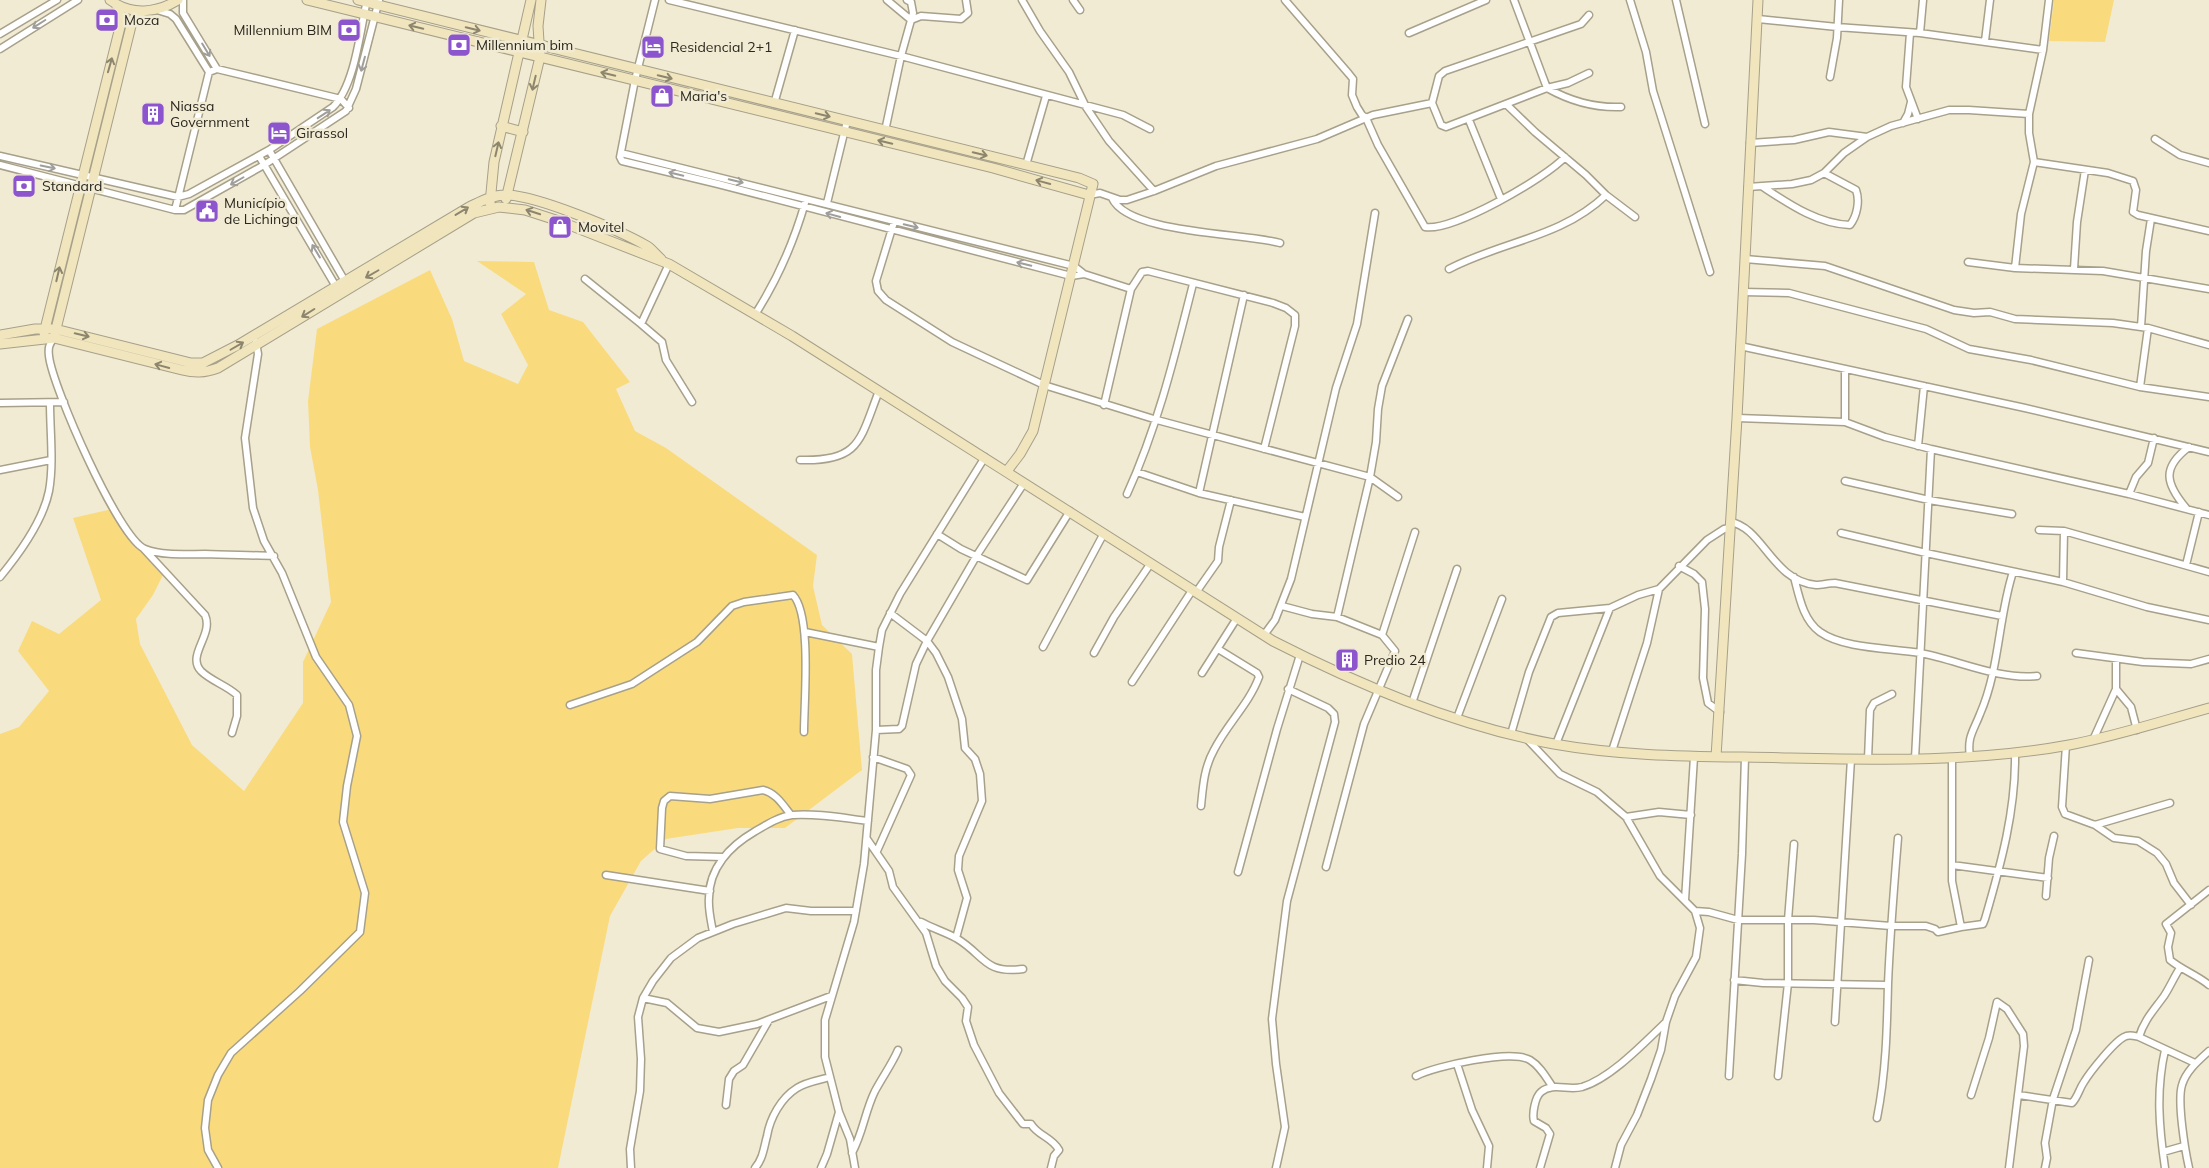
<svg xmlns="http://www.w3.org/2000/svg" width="2209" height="1168" font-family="Mulish,sans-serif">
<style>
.green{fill:#f9db7e}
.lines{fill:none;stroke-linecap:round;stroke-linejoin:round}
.street-casing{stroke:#a7a08a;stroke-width:9}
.secondary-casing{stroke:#a7a08a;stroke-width:11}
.street{stroke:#fff;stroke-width:6}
.secondary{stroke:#f0e5bd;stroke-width:9}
.oneway{stroke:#9f9e9a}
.oneway2{stroke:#8d866e}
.labels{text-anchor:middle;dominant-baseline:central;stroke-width:5;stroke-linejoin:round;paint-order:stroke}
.poi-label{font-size:14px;fill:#2a271e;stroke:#f2ebd4;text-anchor:start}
</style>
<rect width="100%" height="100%" fill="#f2ebd4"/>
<path class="green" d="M 2054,0 L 2114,0 L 2105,42 L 2049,41 Z
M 477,261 L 534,262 L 549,310 L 583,322 L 630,382 L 616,389 L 635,431 L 666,448 L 817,555 L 813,586 L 822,625 L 852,654 L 862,770 L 785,828 L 738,828 L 666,839 L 641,861 L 610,916 L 558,1168 L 0,1168 L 0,734 L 19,727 L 49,691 L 18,651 L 32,621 L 59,634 L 101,600 L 73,518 L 112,509 L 165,571 L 153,595 L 136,619 L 140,644 L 192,745 L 244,791 L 303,703 L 303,662 L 331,602 L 318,490 L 310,447 L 308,401 L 317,329 L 430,270 L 452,319 L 464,361 L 518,384 L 528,365 L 501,314 L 526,294 Z"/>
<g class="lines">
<g class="street-casing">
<path id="street" d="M 183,0 L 183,13 L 217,69
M 655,0 L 635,80 L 620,157 L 622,161 L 718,184 L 1071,276 L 1084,274
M 669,0 L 901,56 L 1123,115 L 1150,129
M 887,0 L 911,20 L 921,16 L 961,19 L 968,13 L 966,0
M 1022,0 L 1040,31 L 1069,72 L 1086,107 L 1109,141 L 1154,191
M 1073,0 L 1080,10
M 1285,0 L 1349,74 L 1353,79 L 1352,95 L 1357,107 L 1362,115 L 1366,118 L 1378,145 L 1425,227 C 1452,232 1546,178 1565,157
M 1514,0 L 1547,88 C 1570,101 1594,108 1621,107
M 1630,0 L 1646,52 L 1653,91 L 1710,272
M 1676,0 L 1705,124
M 157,10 L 170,14 L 176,19 L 209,72 L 175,210
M 1758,19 L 1837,27 L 1920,33 L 2043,50
M 1409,33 L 1486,0
M 1910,33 L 1906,87 L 1918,119
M 1920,33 L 1923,0
M 0,34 L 57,0
M 1985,41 L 1990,0
M 0,49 L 78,0
M 209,72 L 217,69 L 341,99 L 349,108
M 1830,77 L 1837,38 L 1839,0
M 1432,103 L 1441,125 L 1446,127 L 1547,88 L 1568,83 L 1589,73
M 774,104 L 795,30
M 1506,104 L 1535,132 L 1586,175 L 1606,195 L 1635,217
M 1469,120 L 1501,199
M 1903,123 L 1908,114 L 1911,102
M 885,131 L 901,56 L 913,13 L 911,2 L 907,0
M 2155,139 L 2180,155 L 2209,163
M 1750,143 L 1794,140 L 1829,132 L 1867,137
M 269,150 L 346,283
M 621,153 L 1074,266 L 1084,274 L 1131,289
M 0,156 L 178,197 L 189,194 L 269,150 L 333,107 C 355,85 360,31 367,0
M 259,156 L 338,290
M 2034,162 L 2108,173 L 2133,181 L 2136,190 L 2133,212 L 2138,215 L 2209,231
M 0,165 L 175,210 L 184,210 L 264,165 L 346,111 L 356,89 L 379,0
M 1026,165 L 1046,96
M 1748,187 L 1792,184 L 1811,180 L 1824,173 L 1844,153 L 1867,137 L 1891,126 L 1949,110 L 1969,110 L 2029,114
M 1763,187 C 1789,204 1818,224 1850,225 C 1857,216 1860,201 1856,190 L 1824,173
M 1089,195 L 1100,193 L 1120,200 L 1127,200 L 1154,191 L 1216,166 L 1317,139 L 1373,115 L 1432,103 L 1439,76 L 1445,71 L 1581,24 L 1589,15
M 1112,198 C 1128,234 1244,233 1280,243
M 827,203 L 847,121
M 894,222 L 876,281 L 878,291 L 886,300 L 952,342 L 1044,385 L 1157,420 L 1370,477 L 1398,497
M 1745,259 L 1825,266 L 1954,310 L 1974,313 L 1990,312 L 2015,319 L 2113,323 L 2148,328 L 2209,345
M 1968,262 L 2015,268 L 2103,271 L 2209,289
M 2015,268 L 2021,214 L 2034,162 L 2029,133 L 2029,114 L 2043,50 L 2049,0
M 1449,269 C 1502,241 1561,238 1606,195
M 2074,269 L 2077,222 L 2085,170
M 585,279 L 641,324 L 669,264
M 1743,292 L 1789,293 L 1926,329 L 1969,349 L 2031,360 L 2140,387 L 2209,397
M 756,313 C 777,280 794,241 805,203
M 641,324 L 662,342 L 666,360 L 692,402
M 2141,327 L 2146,251 L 2151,219
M 54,338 C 49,344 48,348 49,356 C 52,386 119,539 145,549 C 164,556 185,554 205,554 C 228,555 251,555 274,556
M 1740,346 L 2025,408 L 2209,452
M 2140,387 L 2148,328
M 0,403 L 64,402
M 1104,405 L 1131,289 L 1142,272 L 1148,271 L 1273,303 L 1286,308 L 1295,315 L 1295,326 L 1264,449
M 1737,418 L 1845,422 L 1885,437 L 1931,449 L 2129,494 L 2209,515
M 1845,422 L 1845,369
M 1918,446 L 1924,386
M 800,460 C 861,462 860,439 879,391
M 0,470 L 51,460
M 1137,472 L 1199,493 L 1305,517
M 1845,481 L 1929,500 L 2012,514
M 1199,493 L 1244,295
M 1127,494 C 1158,426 1175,355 1193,284
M 2129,494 L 2136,477 L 2148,463 L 2154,438
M 2186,508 C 2166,484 2161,468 2189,447
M 1730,522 C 1763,527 1772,581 1816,585 C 1822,585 1829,583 1835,583 L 2002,616
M 2039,530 L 2064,531 L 2209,572
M 1841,533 L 1926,553 L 2063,582 L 2147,607 L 2209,620
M 937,534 L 961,549 L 1027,580 L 1070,511
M 143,548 L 205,615 C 214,635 186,655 201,671 C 211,681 226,685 237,695 L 237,716 L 232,733
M 2186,565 L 2199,512
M 1679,566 L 1694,574 L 1702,582 L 1705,609 L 1703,678 L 1708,703 L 1720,712
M 0,577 C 19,554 43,521 49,491 C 54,463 50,432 50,403
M 1794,577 C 1799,596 1803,620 1820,632 C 1844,649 1891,648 1920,653 C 1958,660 1998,680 2037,676
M 2063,582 L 2064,531
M 1197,591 L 1218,561 L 1219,547 L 1231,500
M 1282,606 L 1312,614 L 1337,617 L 1382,635 L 1395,651 L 1364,724 L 1326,867
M 890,613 L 927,641 L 936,653 L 948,677 L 962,719 L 965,748 L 975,759 L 980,774 L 982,801 L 959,856 L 958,870 L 967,898 L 956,938
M 1337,617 L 1370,477 L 1376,442 L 1378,409 L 1382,386 L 1408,319
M 805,632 L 879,647
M 1264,635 L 1275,620 L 1291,579 L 1336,388 L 1357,324 L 1375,213
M 1382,635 L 1415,532
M 1043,647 L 1104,533
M 1094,653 L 1114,617 L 1151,563
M 2076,653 L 2143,662 L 2191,664 L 2209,659
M 1202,673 L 1237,618
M 1132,682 L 1193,589
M 2116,689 L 2131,707 L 2137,730
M 1412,703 L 1457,569
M 570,705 L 632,684 L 697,642 L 732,606 L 744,602 L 793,595 C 812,615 804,702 804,732
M 1457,718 L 1502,599
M 876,730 L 899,729 L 902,726 L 916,664 L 927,641 L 977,555 L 1024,483
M 1511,734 L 1529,672 L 1551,617 L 1558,613 L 1610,608 L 1638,595 L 1659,589 L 1707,540 L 1724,529 L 1730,528
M 1526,738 L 1560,774 L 1597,792 L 1626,817 L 1660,876 L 1695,911 L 1700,928 L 1696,957 L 1675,996 L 1666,1022 L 1661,1050 L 1651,1079 L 1637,1115 L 1621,1145 L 1615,1168
M 2093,740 L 2116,689 L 2116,660
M 1556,744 L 1610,608
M 2066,745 L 2062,807 L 2065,814 L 2095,825 L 2170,803
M 1612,751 L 1647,643 L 1659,589
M 873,757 L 907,769 L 911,775 L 877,851
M 1970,757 C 1967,737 1973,732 1980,714 C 2000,668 1998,618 2013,572
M 1952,758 L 1952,881 L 1961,927 L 1983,924 L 1985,919 C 2001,864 2016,810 2015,753
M 1868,759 L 1870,710 L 1874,703 L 1892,694
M 1915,759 L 1931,449
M 1201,806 C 1203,786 1204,768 1214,750 C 1227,724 1249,704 1259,677 L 1257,673 L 1218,649
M 1626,817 L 1659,812 L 1691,815
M 2095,825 L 2114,838 L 2138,841 L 2157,853 L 2166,864 L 2174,883 L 2191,905
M 867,839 L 889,871 L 893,887 L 926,933 L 936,966 L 945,981 L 962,998 L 968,1007 L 966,1021 L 974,1045 L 999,1093 L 1023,1124 L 1031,1124 C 1038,1136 1052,1137 1059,1150 L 1054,1156 L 1051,1168
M 723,857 L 686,856 L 660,849 L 662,808 L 664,801 L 670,796 L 710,799 L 763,790 C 776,793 783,805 791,815
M 1952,865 L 2048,878
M 1238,872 L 1277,729 L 1300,655
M 606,875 L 710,891
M 2209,890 L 2166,924 L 2171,933 L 2168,947 L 2170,960 C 2182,970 2197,975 2209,985
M 2046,896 L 2049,858 L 2054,836
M 1685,900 L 1694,757
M 1695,911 L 1709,912 L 1738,920 L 1814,920 L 1891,926 L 1926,926 L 1935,929 L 1938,932 L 1961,927
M 921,922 C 932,928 945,932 956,938 C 985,955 983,974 1023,969
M 713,932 C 711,921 708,909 709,898 C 709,868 730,846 754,832 C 766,825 778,817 792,815 C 817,813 843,818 868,821
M 1734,980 L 1763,983 L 1888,985
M 643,998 L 667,1003 L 697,1028 L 719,1032 L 757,1024 L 831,996
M 1835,1022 L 1851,759
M 2139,1037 C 2144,1020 2154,1010 2164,996 C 2170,987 2174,977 2180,968
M 2165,1050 C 2156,1090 2159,1127 2165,1168
M 1457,1064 L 1472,1110 L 1489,1146 L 1487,1168
M 1416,1076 C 1436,1066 1511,1049 1530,1060 C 1540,1066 1546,1077 1552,1086
M 1729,1076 L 1742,854 L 1745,757
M 1778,1076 L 1788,983 L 1788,920 L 1794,844
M 1971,1095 L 1989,1038 L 1997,1002 L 2007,1009 L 2023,1034 L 2024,1046 L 2009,1168
M 2019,1095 L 2072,1103 C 2078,1097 2079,1089 2084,1082 C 2090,1072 2114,1042 2124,1037 C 2129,1034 2134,1036 2139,1037 L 2195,1063
M 726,1105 L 729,1079 L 734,1071 L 743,1065 L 769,1020
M 1877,1118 C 1886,1073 1887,1029 1888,984 C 1890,935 1894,887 1898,838
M 2163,1152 L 2184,1146
M 852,1153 C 863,1133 865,1111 875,1091 C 883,1076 892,1064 898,1050
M 218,1168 L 208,1150 L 205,1128 L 208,1100 L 218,1075 L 231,1053 L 300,991 L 360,932 L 365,893 L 343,822 L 347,786 L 357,736 L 349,705 L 316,657 L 282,573 L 264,541 L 253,508 L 245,438 L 258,354 L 256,342
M 631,1168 L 630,1149 L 640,1091 L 641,1059 L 638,1017 L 643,998 L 653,981 L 671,958 L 698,938 L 733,924 L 786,908 L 811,911 L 856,911
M 755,1168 C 763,1159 764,1147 767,1136 C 770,1118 781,1098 797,1088 C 806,1082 820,1080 830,1077
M 821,1168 L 827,1154 L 839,1112
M 855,1168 L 850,1139 L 839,1112 L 825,1057 L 825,1020 L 854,922 L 864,864 L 876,730 L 876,670 L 879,647 L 882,630 L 900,594 L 985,457
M 1276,1168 L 1285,1127 L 1276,1064 L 1272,1019 L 1287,901 L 1335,722 L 1334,714 L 1328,708 L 1288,689
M 1540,1168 L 1550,1134 L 1546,1128 L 1534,1121 C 1532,1114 1535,1097 1541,1092 C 1553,1082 1568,1091 1582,1087 C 1611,1078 1644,1043 1665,1023
M 2045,1168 L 2047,1158 L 2045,1143 L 2053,1099 L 2076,1030 L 2089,960
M 2189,1168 C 2185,1150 2177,1101 2182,1085 C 2186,1071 2198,1061 2209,1051"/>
</g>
<g class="secondary-casing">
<path id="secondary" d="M 110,0 C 131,16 157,13 178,0
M 307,0 L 993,168 L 1089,195
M 358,0 L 1079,178 L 1093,184 L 1033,431 L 1020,454 L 1007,471
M 501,126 L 523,132
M 506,199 L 540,57 L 538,26 L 541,0
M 490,203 L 494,162 L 531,0
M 44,333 L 122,19 L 116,4
M 55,333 L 132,22 L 136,15 L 144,11
M 0,335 L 35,329 L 55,329 L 191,363 L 203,363 L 238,345 L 469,207 C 480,202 492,195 505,195 C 536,195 619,230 647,246 C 652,249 656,255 661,259
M 0,344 L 54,338 L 182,370 C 195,373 204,373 218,368 L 474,213 L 499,207 L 525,210 L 559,221 L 669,264 L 792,336 L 1273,641 C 1361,686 1456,726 1554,744 C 1632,758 1711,756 1790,758 C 1883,760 1977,762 2069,745 C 2117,736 2162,721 2209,708
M 1716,757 L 1737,418 L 1758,0"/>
</g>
<use href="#street" class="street"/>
<use href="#secondary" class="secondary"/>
</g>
<defs><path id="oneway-shaft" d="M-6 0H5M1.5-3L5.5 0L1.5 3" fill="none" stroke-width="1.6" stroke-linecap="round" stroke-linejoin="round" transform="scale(1.25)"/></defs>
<g class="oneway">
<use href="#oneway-shaft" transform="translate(39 24) rotate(148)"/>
<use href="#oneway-shaft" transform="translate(206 50) rotate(59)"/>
<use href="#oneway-shaft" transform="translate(363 64) rotate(105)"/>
<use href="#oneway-shaft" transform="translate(324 114) rotate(-33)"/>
<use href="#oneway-shaft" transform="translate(48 167) rotate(12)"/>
<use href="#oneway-shaft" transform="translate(676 174) rotate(-167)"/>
<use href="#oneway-shaft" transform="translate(237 181) rotate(150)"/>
<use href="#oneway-shaft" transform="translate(736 181) rotate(14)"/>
<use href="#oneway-shaft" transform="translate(833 215) rotate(-165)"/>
<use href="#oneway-shaft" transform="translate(911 226) rotate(14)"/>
<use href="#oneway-shaft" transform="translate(316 251) rotate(-121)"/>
<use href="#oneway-shaft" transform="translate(1024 264) rotate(-166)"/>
</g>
<g class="oneway2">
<use href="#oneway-shaft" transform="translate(416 27) rotate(-166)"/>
<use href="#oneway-shaft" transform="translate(473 29) rotate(14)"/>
<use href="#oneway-shaft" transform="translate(110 65) rotate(-74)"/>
<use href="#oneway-shaft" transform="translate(608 74) rotate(-166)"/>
<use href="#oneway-shaft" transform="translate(665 77) rotate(14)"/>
<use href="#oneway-shaft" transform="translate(534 83) rotate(103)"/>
<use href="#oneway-shaft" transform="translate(823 115) rotate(13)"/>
<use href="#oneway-shaft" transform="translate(885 142) rotate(-166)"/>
<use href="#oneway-shaft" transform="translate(497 149) rotate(-77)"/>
<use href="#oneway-shaft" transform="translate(980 154) rotate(14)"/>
<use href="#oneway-shaft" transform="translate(1043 182) rotate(-165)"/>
<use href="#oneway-shaft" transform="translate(462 211) rotate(-31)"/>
<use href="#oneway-shaft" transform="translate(533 212) rotate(-162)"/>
<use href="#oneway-shaft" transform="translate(58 274) rotate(-77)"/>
<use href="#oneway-shaft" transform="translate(372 274) rotate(150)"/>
<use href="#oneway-shaft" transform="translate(308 313) rotate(148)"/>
<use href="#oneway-shaft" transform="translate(82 335) rotate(14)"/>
<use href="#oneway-shaft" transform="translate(237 346) rotate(-30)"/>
<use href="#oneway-shaft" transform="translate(162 366) rotate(-165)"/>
</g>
<defs>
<g id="bank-square" transform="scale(1.25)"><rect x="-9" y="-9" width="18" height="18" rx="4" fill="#8c55cd" stroke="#f2ebd4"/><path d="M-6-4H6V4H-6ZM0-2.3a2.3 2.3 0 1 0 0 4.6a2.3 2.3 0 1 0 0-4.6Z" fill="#fff"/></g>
<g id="hotel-square" transform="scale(1.25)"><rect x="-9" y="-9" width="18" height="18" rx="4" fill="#8c55cd" stroke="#f2ebd4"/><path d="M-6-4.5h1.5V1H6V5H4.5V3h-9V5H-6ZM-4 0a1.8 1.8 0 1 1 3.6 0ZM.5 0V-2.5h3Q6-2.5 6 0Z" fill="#fff"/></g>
<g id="shop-square" transform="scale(1.25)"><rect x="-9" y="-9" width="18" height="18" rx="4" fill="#8c55cd" stroke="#f2ebd4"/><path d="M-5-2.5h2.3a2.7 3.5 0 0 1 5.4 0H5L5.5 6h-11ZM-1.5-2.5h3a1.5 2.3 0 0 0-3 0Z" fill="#fff"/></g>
<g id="building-square" transform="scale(1.25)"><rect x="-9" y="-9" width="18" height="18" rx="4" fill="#8c55cd" stroke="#f2ebd4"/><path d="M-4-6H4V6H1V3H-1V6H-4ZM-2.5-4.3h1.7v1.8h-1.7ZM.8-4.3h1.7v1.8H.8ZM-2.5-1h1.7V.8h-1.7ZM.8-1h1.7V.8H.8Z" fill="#fff"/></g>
<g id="civic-square" transform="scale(1.25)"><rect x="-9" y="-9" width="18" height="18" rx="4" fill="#8c55cd" stroke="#f2ebd4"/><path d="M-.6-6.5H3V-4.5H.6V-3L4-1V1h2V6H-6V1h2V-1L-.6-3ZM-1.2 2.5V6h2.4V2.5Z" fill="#fff"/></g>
</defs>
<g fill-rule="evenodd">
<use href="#bank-square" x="107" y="20"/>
<use href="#bank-square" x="349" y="30"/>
<use href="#bank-square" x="459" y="45"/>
<use href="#hotel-square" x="653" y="47"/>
<use href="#shop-square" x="662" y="96"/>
<use href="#building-square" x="153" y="114"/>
<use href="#hotel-square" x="279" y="133"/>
<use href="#bank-square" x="24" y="186"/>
<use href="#civic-square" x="207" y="211"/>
<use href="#shop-square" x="560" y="227"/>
<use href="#building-square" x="1347" y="660"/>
</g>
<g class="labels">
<g class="poi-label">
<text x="124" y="20">Moza</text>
<text x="332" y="30" text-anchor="end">Millennium BIM</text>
<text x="476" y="45">Millennium bim</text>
<text x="670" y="47">Residencial 2+1</text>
<text x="680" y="96">Maria's</text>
<text x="170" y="106">Niassa<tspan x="170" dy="16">Government</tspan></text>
<text x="296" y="133">Girassol</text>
<text x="42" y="186">Standard</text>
<text x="224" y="203">Município<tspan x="224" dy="16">de Lichinga</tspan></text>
<text x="578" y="227">Movitel</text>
<text x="1364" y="660">Predio 24</text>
</g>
</g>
</svg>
